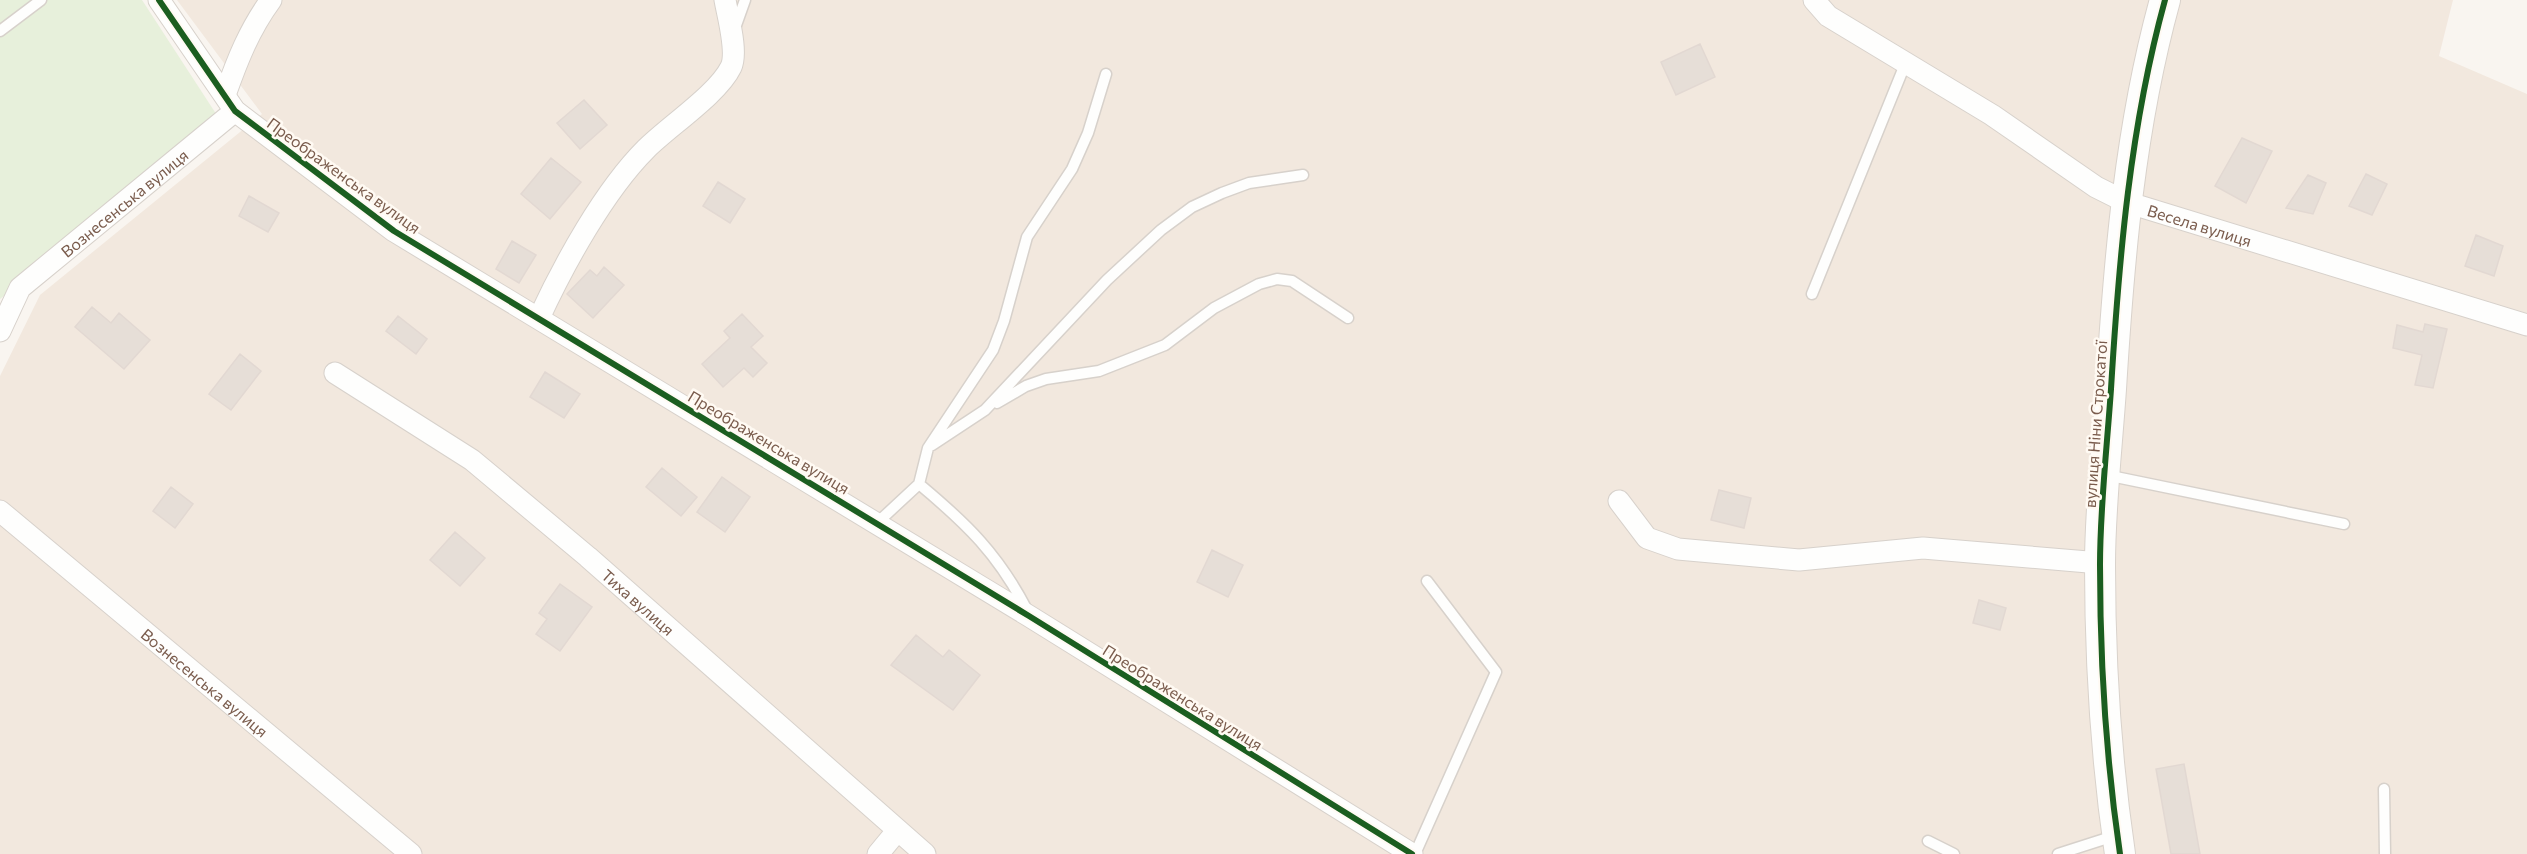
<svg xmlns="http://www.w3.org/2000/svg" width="2527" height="854" font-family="Commissioner,sans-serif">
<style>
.residential{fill:#f2e8de}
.green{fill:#e7f0db}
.building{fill:#e6ded7;stroke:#e2d8d2;stroke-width:1.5}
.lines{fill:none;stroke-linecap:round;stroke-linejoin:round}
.lane-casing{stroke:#d7d1cb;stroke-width:13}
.street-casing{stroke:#d7d1cb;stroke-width:23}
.secondary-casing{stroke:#d9d2cb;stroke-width:32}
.lane{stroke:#fefefd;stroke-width:10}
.street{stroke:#fefefd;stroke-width:21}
.secondary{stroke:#fefefd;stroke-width:30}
.cycleway-casing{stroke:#fffaf3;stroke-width:10}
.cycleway{stroke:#1b5e20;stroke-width:6}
.labels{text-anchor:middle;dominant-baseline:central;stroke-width:5;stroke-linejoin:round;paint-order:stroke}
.street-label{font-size:16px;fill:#7a5c4d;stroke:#fffaf3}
</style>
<rect width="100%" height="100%" fill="#f9f5f0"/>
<path class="residential" d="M 177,0 L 2453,0 L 2439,56 L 2527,94 L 2527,854 L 0,854 L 0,376 L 40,295 L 262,114 Z"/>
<path class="green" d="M 0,0 L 142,0 L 222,123 L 0,299 Z"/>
<path class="building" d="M 1700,44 L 1715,77 L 1676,95 L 1661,62 Z
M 584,100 L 607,125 L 580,149 L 557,123 Z
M 2242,138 L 2272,151 L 2246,203 L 2215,186 Z
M 551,158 L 581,182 L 550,219 L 521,194 Z
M 2366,174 L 2387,184 L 2372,215 L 2349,206 Z
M 2308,175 L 2326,183 L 2313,214 L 2286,208 Z
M 718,182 L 745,199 L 730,223 L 703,206 Z
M 249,196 L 279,213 L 268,232 L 239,216 Z
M 2476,235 L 2503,246 L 2494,276 L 2465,266 Z
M 512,241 L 536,255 L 519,283 L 496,269 Z
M 604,267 L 624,285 L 593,318 L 567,294 L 590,270 L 597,276 Z
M 92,307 L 111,323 L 119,313 L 150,340 L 124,369 L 75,327 Z
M 742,314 L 763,336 L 751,347 L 767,363 L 753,377 L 744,368 L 723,387 L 702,364 L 730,338 L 724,331 Z
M 398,316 L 427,339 L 416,354 L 386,331 Z
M 2425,324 L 2447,329 L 2433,388 L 2415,385 L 2422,355 L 2393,348 L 2397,325 L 2423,332 Z
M 240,354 L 261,371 L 231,410 L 209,394 Z
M 545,372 L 580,394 L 564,418 L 530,397 Z
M 662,468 L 697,497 L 681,516 L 646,487 Z
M 722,477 L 750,497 L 725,532 L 697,512 Z
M 171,487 L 193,504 L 175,528 L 153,511 Z
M 1719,490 L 1751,498 L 1744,528 L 1711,520 Z
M 455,532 L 485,558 L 460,586 L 430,560 Z
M 1212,550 L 1243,565 L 1228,597 L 1197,582 Z
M 560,584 L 592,607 L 560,651 L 536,634 L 547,619 L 539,613 Z
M 1979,600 L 2006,608 L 2000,630 L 1973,623 Z
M 916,635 L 943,657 L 949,650 L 980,675 L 953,710 L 891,665 Z
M 2184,764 L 2200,854 L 2171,854 L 2156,769 Z"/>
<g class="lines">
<g class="lane-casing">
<path id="lane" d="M 735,28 L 745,0
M 0,31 L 41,0
M 1812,294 L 1906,62
M 997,403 L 1026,386 L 1046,379 L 1099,371 L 1165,345 L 1214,308 L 1259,284 L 1277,279 L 1292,281 L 1348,318
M 932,445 L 985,410 L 1107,280 L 1161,230 L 1192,207 L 1222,193 L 1249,183 L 1303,175
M 2106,475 L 2344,524
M 919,484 C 967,524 998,554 1027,610
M 877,523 L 919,484 L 928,448 L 993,350 L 1004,321 L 1027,237 L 1072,169 L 1088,133 L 1106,74
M 2384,789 L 2385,854
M 1928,841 L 1954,854
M 1415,854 L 1496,672 L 1427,581
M 2058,854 L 2114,836"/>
</g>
<g class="street-casing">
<g id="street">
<path d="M 159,0 L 235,111 L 394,231 L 1029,616 L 1412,854"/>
<path id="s1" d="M 1814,0 L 1828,16 L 1992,115 L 2096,187 L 2126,202 L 2527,325"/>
<path d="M 225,95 C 237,61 249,30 271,0"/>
<path d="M 539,318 C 564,264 604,191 646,149 C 669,126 718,94 731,67 C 738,52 728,17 725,0"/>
<path id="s2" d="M 0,331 L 20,288 L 235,111"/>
<path id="s3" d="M 335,373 L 472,460 L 588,557 L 925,854"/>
<path d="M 1619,501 L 1647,538 L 1678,549 L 1799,560 L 1923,548 L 2100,563"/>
<path id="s4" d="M 0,511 L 411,854"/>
<path d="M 878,854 L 897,831"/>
</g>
</g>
<g class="secondary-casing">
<path id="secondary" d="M 2120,854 C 2106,759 2100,661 2100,565 C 2100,507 2107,447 2111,389 C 2119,258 2130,127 2165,0"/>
</g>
<use href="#lane" class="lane"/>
<use href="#street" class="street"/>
<use href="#secondary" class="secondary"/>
<g class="cycleway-casing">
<path id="cycleway" d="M 159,0 L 235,111 L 394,231 L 1029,616 L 1412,854
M 2120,854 C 2106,759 2100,661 2100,565 C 2100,507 2107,447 2111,389 C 2119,258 2130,127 2165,0"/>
</g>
<use href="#cycleway" class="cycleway"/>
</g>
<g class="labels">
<g class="street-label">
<text transform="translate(344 175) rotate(36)">Преображенська вулиця</text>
<text stroke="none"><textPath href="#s2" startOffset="182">Вознесенська вулиця</textPath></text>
<text stroke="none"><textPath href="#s1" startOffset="450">Весела вулиця</textPath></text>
<text transform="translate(2095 424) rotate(-86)">вулиця Ніни Строкатої</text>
<text transform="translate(769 442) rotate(31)">Преображенська вулиця</text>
<text stroke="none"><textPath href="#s3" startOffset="381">Тиха вулиця</textPath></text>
<text stroke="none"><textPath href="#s4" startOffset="267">Вознесенська вулиця</textPath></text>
<text transform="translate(1183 697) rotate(32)">Преображенська вулиця</text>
</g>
</g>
</svg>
